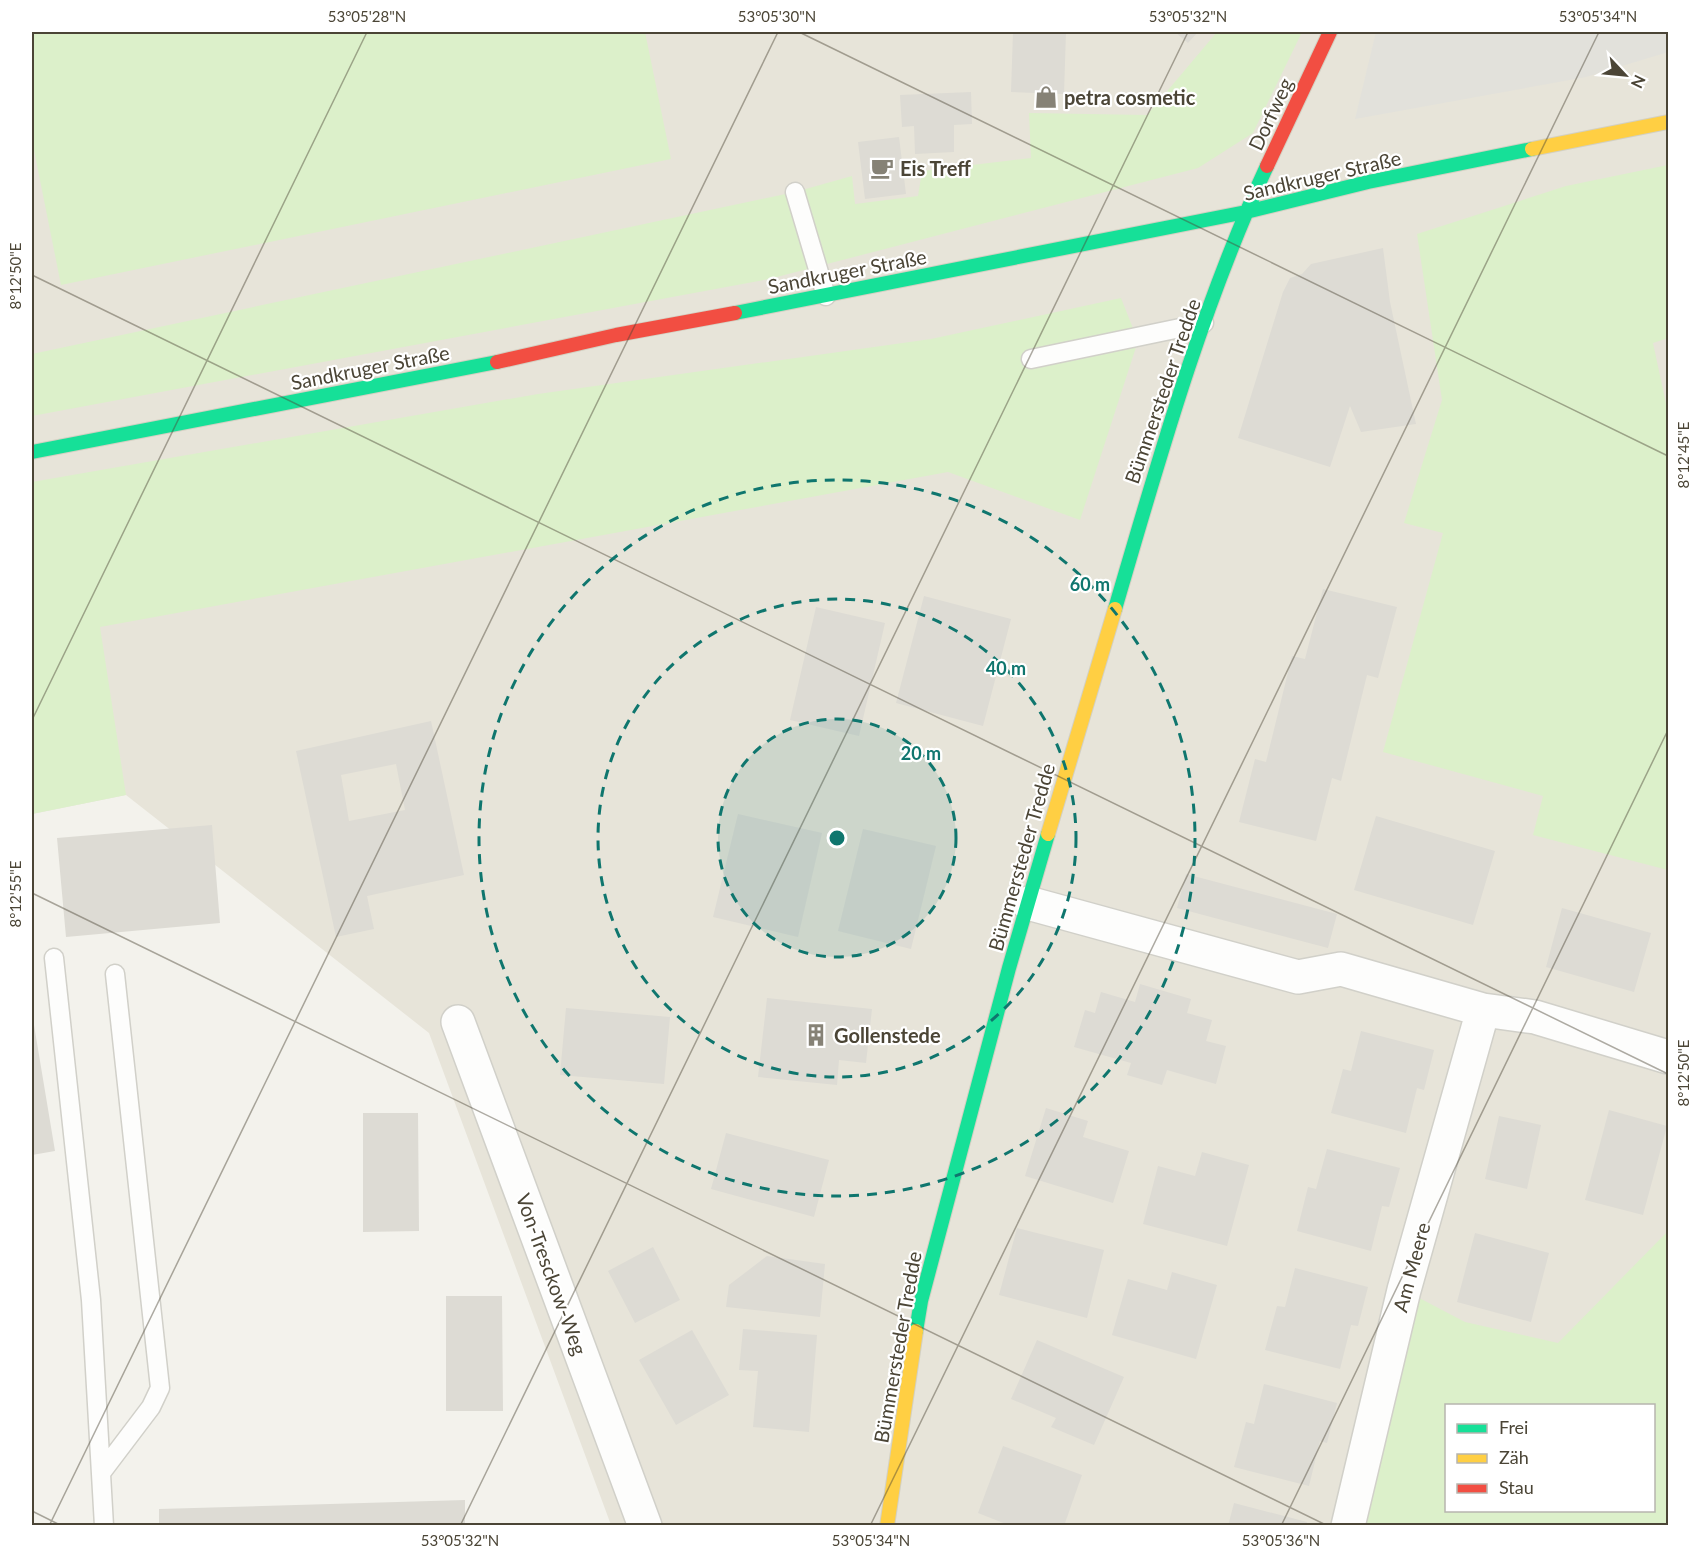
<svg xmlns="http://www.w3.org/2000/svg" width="1700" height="1557" font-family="Lato,sans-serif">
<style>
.residential{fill:#e7e4d9;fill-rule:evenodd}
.green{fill:#dcf0ca;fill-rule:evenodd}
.parking{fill:#e2e1db}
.building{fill:#dddbd4;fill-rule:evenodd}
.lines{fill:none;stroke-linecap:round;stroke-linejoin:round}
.lane-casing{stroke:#d1d0c9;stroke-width:21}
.street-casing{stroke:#d1d0c9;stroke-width:36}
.fast-casing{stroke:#d3d0c2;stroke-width:16}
.slow-casing{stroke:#d3d0c2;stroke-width:16}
.jam-casing{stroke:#d3d0c2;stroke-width:16}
.lane{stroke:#fdfdfc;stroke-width:18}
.street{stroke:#fdfdfc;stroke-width:33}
.fast{stroke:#16e098;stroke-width:14}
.slow{stroke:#ffcf43;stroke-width:14}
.jam{stroke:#f24e42;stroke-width:14}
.ticks{fill:none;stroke:#4b4536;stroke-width:1.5;stroke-opacity:0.45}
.ring{fill:none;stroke:#0f766e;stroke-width:3;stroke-dasharray:10 8}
.labels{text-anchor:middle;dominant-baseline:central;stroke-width:4.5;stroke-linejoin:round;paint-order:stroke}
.poi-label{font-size:20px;font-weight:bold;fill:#4b4536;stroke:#fff;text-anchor:start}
.street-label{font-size:20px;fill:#4b4536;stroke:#fff}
.centre{fill:#0f766e;stroke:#fff;stroke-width:3}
.ring-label{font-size:18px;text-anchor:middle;font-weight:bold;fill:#0f766e;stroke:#fff;stroke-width:4.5;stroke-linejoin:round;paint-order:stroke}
.neatline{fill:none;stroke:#4b4536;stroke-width:2}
.ticks-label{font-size:15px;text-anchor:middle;fill:#4b4536}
</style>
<rect width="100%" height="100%" fill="#f3f2ec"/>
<path class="residential" d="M 32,32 L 1668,32 L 1668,1525 L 611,1525 L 429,1033 L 126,795 L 32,814 ZM 1446,1406 L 1654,1406 L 1654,1510 L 1446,1510 Z"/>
<path class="green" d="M 32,32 L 645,32 L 671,159 L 61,285 L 32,140 Z
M 1217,32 L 1302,32 L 1253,133 L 1198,168 L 769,279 L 32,416 L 32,354 L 795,192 L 852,176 L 855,204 L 918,196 L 922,171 L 1031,158 L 1029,113 L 1147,115 Z
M 1668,165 L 1668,338 L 1653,343 L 1668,413 L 1668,870 L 1533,835 L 1543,796 L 1383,752 L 1443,533 L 1404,523 L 1442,400 L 1417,234 L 1566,186 Z
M 1121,298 L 1138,341 L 1080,520 L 948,472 L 100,627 L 126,795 L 32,814 L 32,482 L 538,394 L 931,339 Z
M 1668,1231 L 1668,1525 L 1348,1526 L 1404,1290 L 1465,1322 L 1558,1343 ZM 1446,1406 L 1654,1406 L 1654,1510 L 1446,1510 Z"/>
<path class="parking" d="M 1376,32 L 1668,32 L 1668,52 L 1586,77 L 1355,119 Z"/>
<path class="building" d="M 1013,32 L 1066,32 L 1064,94 L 1011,92 Z
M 1175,32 L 1198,32 L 1188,43 Z
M 971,92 L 972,124 L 954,125 L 954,152 L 915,154 L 914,126 L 902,127 L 900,95 Z
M 899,137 L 906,194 L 865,199 L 858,142 Z
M 1383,248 L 1390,302 L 1416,424 L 1361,432 L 1350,406 L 1330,467 L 1238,438 L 1283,292 L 1290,278 L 1302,274 L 1311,264 Z
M 1323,589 L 1397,607 L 1378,678 L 1367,675 L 1341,781 L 1332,778 L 1316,841 L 1239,822 L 1255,759 L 1266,762 L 1292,656 L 1305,659 Z
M 924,596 L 1011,619 L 983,726 L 896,703 Z
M 816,607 L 885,623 L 859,736 L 790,720 Z
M 431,721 L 464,875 L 367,896 L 374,929 L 336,937 L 296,751 ZM 396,764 L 405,810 L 349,821 L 341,775 Z
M 738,814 L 822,833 L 798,937 L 713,917 Z
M 1376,816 L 1495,851 L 1473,925 L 1354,890 Z
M 212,825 L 220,923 L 66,937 L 57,838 Z
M 863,829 L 936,846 L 911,949 L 838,931 Z
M 1186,874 L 1337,914 L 1328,948 L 1177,908 Z
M 1562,908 L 1651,933 L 1634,992 L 1546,967 Z
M 1140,984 L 1191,999 L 1187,1013 L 1212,1020 L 1206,1041 L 1226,1046 L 1216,1084 L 1167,1070 L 1162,1085 L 1127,1075 L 1131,1063 L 1074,1047 L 1085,1010 L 1095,1013 L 1101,992 L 1135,1002 Z
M 767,998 L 872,1009 L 866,1063 L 839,1060 L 837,1085 L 758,1077 Z
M 566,1008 L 670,1017 L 664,1084 L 560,1075 Z
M 32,1019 L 33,1019 L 55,1151 L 32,1155 Z
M 1361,1031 L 1434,1050 L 1424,1090 L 1417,1088 L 1406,1133 L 1331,1113 L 1343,1069 L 1351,1071 Z
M 1046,1108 L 1088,1121 L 1083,1137 L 1129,1151 L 1113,1203 L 1025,1176 Z
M 1609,1110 L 1667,1126 L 1643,1215 L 1585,1200 Z
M 363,1113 L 418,1113 L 419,1231 L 363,1232 Z
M 1499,1116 L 1541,1125 L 1527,1189 L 1485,1179 Z
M 726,1133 L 829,1160 L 814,1217 L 711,1189 Z
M 1327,1149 L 1400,1168 L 1389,1207 L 1382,1206 L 1371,1251 L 1297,1231 L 1308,1187 L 1316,1189 Z
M 1202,1152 L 1249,1165 L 1227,1246 L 1143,1224 L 1158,1166 L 1195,1176 Z
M 1017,1228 L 1104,1250 L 1087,1318 L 999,1295 Z
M 1475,1233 L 1549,1253 L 1531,1322 L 1457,1302 Z
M 653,1247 L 680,1300 L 635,1323 L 608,1271 Z
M 767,1256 L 825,1264 L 820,1317 L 726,1307 L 729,1285 Z
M 1295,1268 L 1368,1287 L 1358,1326 L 1351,1325 L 1340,1369 L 1265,1350 L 1277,1306 L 1285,1307 Z
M 1172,1272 L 1217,1285 L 1196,1359 L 1112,1335 L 1128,1279 L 1167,1290 Z
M 446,1296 L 502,1296 L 503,1411 L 446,1411 Z
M 743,1329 L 817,1335 L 809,1432 L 753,1427 L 758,1371 L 739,1370 Z
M 692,1330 L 729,1395 L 676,1425 L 639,1360 Z
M 1037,1340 L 1124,1377 L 1094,1445 L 1051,1427 L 1056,1418 L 1011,1399 Z
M 1264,1384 L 1337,1403 L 1327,1443 L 1320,1441 L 1309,1486 L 1234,1467 L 1246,1422 L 1254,1424 Z
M 1003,1446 L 1082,1475 L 1064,1526 L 1011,1526 L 978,1513 Z
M 465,1500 L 465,1526 L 159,1526 L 159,1509 Z
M 1234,1503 L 1307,1522 L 1306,1526 L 1228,1526 Z"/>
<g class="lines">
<g class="lane-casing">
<path id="lane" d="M 795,192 L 826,296
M 1031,359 L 1204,323
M 54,958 L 91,1300 L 104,1526
M 101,1473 L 151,1407 L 160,1388 L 115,974"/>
</g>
<g class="street-casing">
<path id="street" d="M 1028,903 L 1298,977 L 1341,969 L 1483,1010 L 1404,1290 L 1348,1526
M 1483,1010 L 1535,1017 L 1668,1057
M 458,1022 L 645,1526"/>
</g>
<g class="fast-casing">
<path id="fast" d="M 735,313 L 1246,212 L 1368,182 L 1532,149
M 32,452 L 497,362
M 1115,609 C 1159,459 1201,308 1267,166
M 916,1331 L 921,1301 L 1009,968 L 1048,834"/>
</g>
<g class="slow-casing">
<path id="slow" d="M 1532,149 L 1668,122
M 1048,834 L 1115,609
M 887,1526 L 916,1331"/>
</g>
<g class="jam-casing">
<path id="jam" d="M 1267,166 L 1330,32
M 497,362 L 616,335 L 735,313"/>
</g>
<use href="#lane" class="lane"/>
<use href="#street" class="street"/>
<use href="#fast" class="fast"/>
<use href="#slow" class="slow"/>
<use href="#jam" class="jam"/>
</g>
<path class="ticks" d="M 799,32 L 1668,456M 32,275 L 1668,1074M 32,720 L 367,32M 32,893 L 1328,1526M 32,1511 L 62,1526M 49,1526 L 778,32M 460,1526 L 1188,32M 870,1526 L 1599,32M 1281,1526 L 1668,730"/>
<circle cx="837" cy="838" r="119" fill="#0f766e" fill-opacity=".12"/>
<g class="ring">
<circle cx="837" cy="838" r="119"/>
<circle cx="837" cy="838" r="239"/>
<circle cx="837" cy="838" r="358"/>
</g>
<defs>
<g id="shop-bare" transform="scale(1.8)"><path d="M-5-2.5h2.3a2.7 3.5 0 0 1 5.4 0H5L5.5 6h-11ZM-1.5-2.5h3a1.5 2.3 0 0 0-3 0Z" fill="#868276" stroke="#fff" stroke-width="2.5" paint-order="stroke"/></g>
<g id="cafe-bare" transform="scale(1.8)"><path d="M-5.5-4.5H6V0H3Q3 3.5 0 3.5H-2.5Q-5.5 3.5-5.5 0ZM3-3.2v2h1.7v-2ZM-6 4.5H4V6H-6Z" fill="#868276" stroke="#fff" stroke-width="2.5" paint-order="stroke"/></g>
<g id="building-bare" transform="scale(1.8)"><path d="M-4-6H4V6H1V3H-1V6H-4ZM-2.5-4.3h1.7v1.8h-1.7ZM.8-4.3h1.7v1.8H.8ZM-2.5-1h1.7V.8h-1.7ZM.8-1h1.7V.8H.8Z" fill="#868276" stroke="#fff" stroke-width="2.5" paint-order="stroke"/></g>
</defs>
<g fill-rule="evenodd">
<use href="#shop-bare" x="1046" y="97"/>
<use href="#cafe-bare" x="882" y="168"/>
<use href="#building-bare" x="816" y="1035"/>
</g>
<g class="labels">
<g class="poi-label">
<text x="1064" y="97">petra cosmetic</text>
<text x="900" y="168">Eis Treff</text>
<text x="834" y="1035">Gollenstede</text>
</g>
<g class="street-label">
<text transform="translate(1270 114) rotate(-65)">Dorfweg</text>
<text transform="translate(1322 175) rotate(-13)">Sandkruger Straße</text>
<text transform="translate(847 271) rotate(-11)">Sandkruger Straße</text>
<text transform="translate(370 367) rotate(-11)">Sandkruger Straße</text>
<text transform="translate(1162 391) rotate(-71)">Bümmersteder Tredde</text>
<text transform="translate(1021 857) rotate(-74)">Bümmersteder Tredde</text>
<text transform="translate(1411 1267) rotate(-75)">Am Meere</text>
<text transform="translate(552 1274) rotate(70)">Von-Tresckow-Weg</text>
<text transform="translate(897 1347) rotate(-80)">Bümmersteder Tredde</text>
</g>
</g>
<circle cx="837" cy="838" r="9" class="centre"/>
<g class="ring-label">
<text x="1090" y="591">60 m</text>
<text x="1006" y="675">40 m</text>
<text x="921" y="760">20 m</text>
</g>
<rect width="1700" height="1557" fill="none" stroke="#ffffff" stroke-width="66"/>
<rect x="1445" y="1404" width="210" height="108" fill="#ffffff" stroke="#b7b5af" stroke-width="1.5"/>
<rect x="1457" y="1424" width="30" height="9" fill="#16e098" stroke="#b7b5af" stroke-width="1.5"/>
<text x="1499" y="1434" font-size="18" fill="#4b4536">Frei</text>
<rect x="1457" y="1454" width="30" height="9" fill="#ffcf43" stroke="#b7b5af" stroke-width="1.5"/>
<text x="1499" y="1464" font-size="18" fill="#4b4536">Zäh</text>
<rect x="1457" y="1484" width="30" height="9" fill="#f24e42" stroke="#b7b5af" stroke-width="1.5"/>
<text x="1499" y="1494" font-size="18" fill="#4b4536">Stau</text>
<g transform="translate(1625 75) rotate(116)" stroke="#ffffff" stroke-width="4.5" paint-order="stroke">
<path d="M0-4.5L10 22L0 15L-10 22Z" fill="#4b4536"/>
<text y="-9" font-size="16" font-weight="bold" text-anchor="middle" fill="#4b4536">N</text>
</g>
<rect x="33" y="33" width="1634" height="1491" class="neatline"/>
<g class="ticks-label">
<text x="367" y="22">53°05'28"N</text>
<text x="777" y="22">53°05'30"N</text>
<text x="1188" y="22">53°05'32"N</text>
<text x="1598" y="22">53°05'34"N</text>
<text transform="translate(16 276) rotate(-90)" y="5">8°12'50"E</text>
<text transform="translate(1684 455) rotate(-90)" y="5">8°12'45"E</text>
<text transform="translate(16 894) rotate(-90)" y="5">8°12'55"E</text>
<text transform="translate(1684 1073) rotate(-90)" y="5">8°12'50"E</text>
<text x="460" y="1546">53°05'32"N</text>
<text x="871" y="1546">53°05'34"N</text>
<text x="1281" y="1546">53°05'36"N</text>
</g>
</svg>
